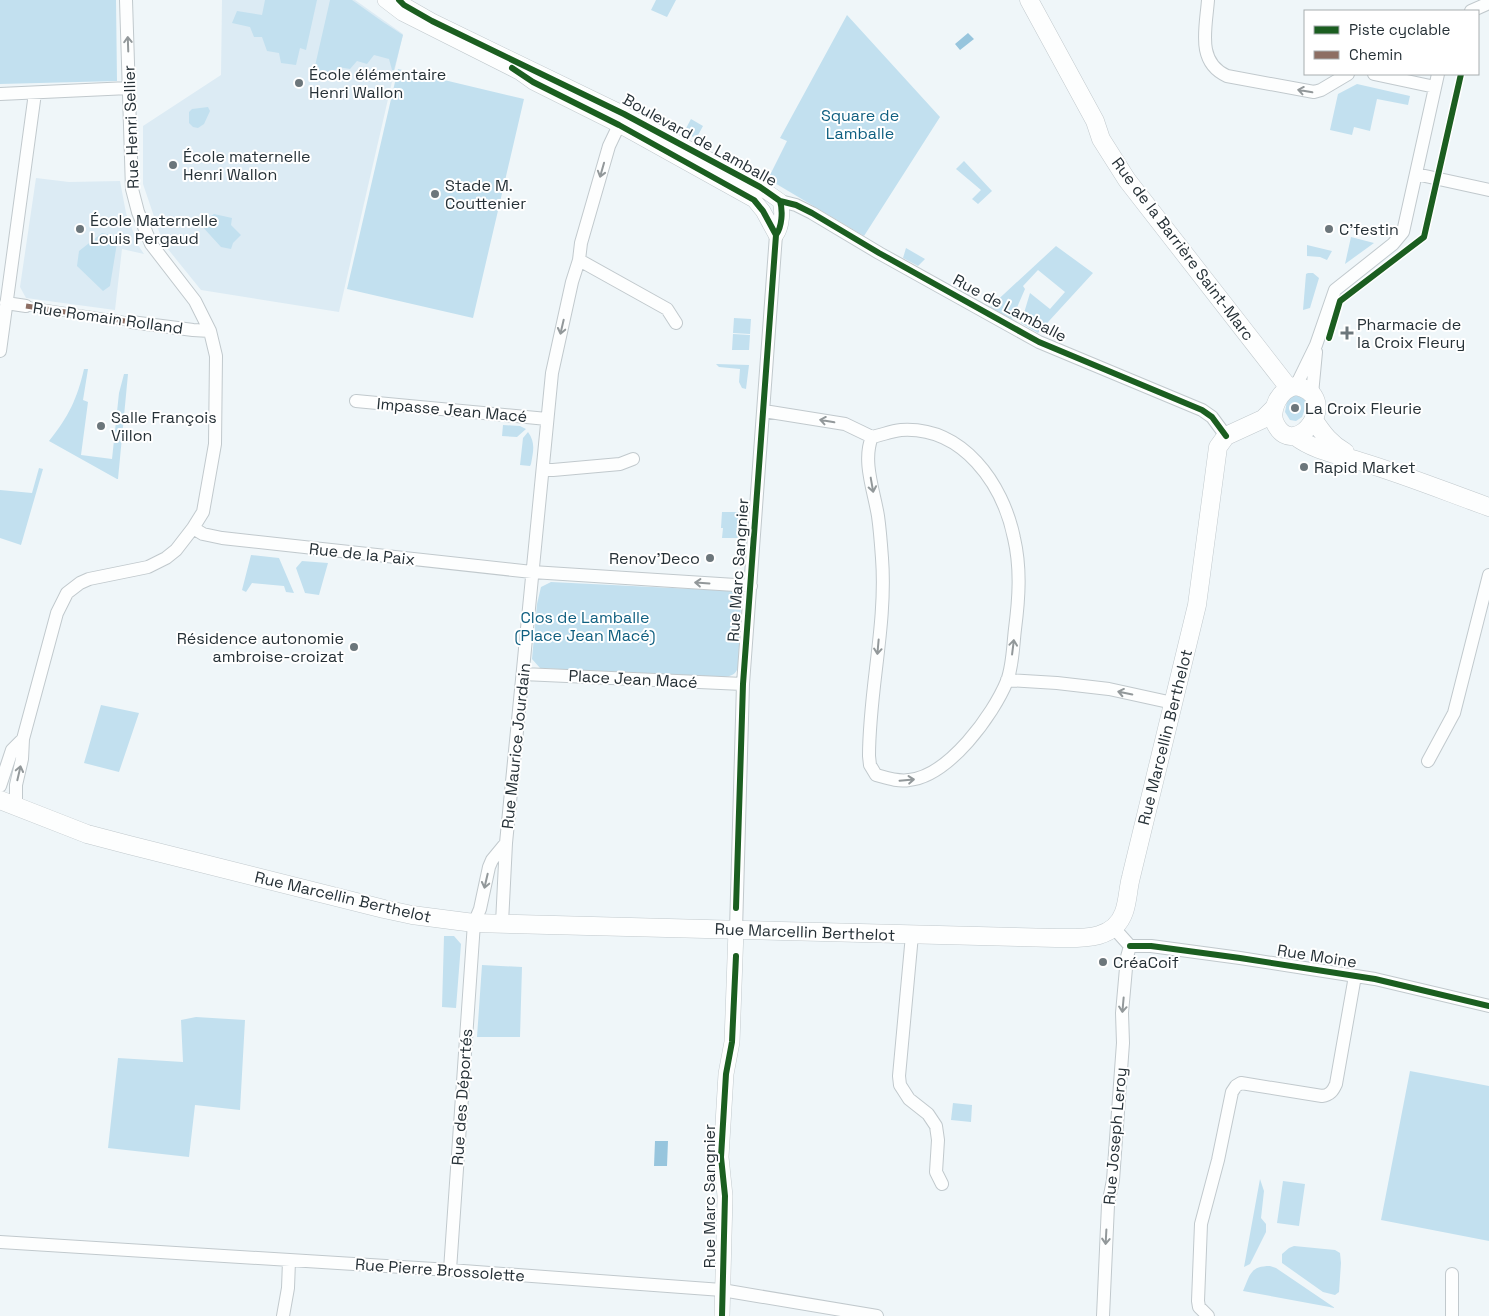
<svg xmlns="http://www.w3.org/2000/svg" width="1489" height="1316" font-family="'Space Grotesk',sans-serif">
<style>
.built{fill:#dcebf4}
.green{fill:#c2e0ef}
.water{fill:#97c5dd}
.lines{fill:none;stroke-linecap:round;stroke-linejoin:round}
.pedestrian-casing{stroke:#c1c9cd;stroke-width:10}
.minor-casing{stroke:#c1c9cd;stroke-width:14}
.tertiary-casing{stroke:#c1c9cd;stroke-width:16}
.secondary-casing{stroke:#c1c9cd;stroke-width:19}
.pedestrian{stroke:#fdfefe;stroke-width:9}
.minor{stroke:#fdfefe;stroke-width:12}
.tertiary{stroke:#fdfefe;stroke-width:15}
.secondary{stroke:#fdfefe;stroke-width:18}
.quiet{stroke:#8d6e63;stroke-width:5;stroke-dasharray:10 5;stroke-linecap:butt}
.cycleway-casing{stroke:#fff;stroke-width:9}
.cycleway{stroke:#1b5e20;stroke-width:6}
.oneway{stroke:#92989a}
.poi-dot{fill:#6c767b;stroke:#fff;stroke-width:2}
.labels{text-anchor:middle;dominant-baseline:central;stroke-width:4;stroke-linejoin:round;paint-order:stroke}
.poi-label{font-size:16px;fill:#263137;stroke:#fff;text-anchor:start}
.park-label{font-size:16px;fill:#0f5f80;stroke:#fff}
.street-label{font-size:16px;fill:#263137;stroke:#fff}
</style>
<rect width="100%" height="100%" fill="#eff6f9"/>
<path class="built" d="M 222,0 L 355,0 L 403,34 L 339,312 L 201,290 L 163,243 L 143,184 L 143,126 L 221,75 Z
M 36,178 L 69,182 L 120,181 L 126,213 L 138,245 L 144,254 L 122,249 L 115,310 L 26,298 L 20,287 Z"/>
<path class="green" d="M 0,0 L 116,0 L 117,81 L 0,84 Z
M 265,0 L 317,0 L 306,50 L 300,48 L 296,65 L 281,63 L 279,53 L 267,51 L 262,37 L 254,37 L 250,27 L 232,23 L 237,11 L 262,15 Z
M 330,0 L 352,0 L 383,22 L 403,35 L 394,70 L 392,70 L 389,59 L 374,55 L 367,64 L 357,61 L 350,69 L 338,67 L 332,74 L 318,71 L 318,67 L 315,66 Z
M 656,0 L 676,0 L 667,17 L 651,10 Z
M 847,15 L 940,117 L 864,236 L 768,179 L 787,141 L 780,138 Z
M 398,69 L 524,99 L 473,318 L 347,289 Z
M 1357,84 L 1410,96 L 1408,105 L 1377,99 L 1370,131 L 1354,127 L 1352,135 L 1330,130 L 1338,94 Z
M 208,107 L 210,111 L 204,124 L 198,128 L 193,127 L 189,123 L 189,112 L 192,109 Z
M 691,119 L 703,126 L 697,137 L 695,135 L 693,137 L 684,132 Z
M 964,161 L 992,191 L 978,204 L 972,199 L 981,190 L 956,169 Z
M 214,214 L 232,218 L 231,225 L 241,235 L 233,243 L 231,249 L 221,247 L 200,224 Z
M 102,233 L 111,235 L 117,243 L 110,286 L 103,291 L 77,266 L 79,251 Z
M 1351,237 L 1374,243 L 1345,264 Z
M 1307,245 L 1332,251 L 1327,260 L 1320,257 L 1307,256 Z
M 1056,246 L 1093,273 L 1038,333 L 1021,323 L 1030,293 L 1050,309 L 1065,292 L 1038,270 L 1023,286 L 1025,289 L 1012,319 L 990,307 Z
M 906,248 L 925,259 L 918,266 L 903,258 Z
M 1308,273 L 1313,273 L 1319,278 L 1310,308 L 1303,310 L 1306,274 Z
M 734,318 L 751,319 L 750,334 L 733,333 Z
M 733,334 L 750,335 L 749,350 L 732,350 Z
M 716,364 L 749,365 L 746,389 L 742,388 L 739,382 L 740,369 L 719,367 Z
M 84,369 L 88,369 L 83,400 L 88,402 L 81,455 L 112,459 L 119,393 L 124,374 L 128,374 L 118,479 L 117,479 L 49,441 C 69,416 77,399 84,369 Z
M 1292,396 C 1299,395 1303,397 1307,403 L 1302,417 L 1296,421 L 1290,420 L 1285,412 L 1287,401 Z
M 503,425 L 520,426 L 526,429 L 517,437 L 502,436 Z
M 528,432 C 536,443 533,452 531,464 L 530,466 L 520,465 L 523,438 Z
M 39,468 L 43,469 L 21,545 L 0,538 L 0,490 L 32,493 Z
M 722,512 L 741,512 L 739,538 L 722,538 L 723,528 L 721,528 Z
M 251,555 L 279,558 L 294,593 L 286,592 L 284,586 L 252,583 L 246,592 L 242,590 Z
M 302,561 L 328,563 L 319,595 L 305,593 L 296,568 Z
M 551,582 L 733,591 L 741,602 L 738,668 C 735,675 731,676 724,677 L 540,668 L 532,659 L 537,604 L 541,587 Z
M 101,705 L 139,713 L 119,772 L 84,763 Z
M 444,936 L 454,936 L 461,944 L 456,1008 L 442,1007 Z
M 482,965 L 522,967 L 520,1037 L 477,1037 Z
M 196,1017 L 245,1020 L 240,1110 L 195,1105 L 189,1157 L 108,1148 L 118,1058 L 183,1062 L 181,1020 Z
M 1410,1071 L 1489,1086 L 1489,1241 L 1381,1220 Z
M 953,1103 L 972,1105 L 971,1122 L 951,1120 Z
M 1260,1179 L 1264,1191 L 1261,1218 L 1266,1224 L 1266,1232 L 1250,1264 L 1244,1267 Z
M 1283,1181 L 1305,1184 L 1299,1226 L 1277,1223 Z
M 1294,1246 L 1335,1250 L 1340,1253 L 1341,1263 L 1339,1292 L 1335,1295 L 1323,1292 L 1282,1263 L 1282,1254 L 1289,1248 Z
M 1270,1266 L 1276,1268 L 1335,1308 L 1243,1291 C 1250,1275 1250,1266 1270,1266 Z"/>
<path class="water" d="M 968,33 L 974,39 L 960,50 L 955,44 Z
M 655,1141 L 668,1141 L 667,1166 L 654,1166 Z"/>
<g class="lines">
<g class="pedestrian-casing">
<path id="pedestrian" d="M 26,306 L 131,322"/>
</g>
<g class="minor-casing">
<path id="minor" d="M 1208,0 C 1206,28 1196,62 1227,76 L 1314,92 L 1321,90 L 1348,74
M 1471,11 L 1489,3
M 1374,74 L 1435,87
M 0,94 L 129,88
M 1416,174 L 1489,190
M 780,201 L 796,205 L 812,213 L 879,253 L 1039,342 L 1202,410 L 1212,417 L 1226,436
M 579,260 L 667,309 L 676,323
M 6,303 L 26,306
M 131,322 L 193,330 L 210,331
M 0,351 L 35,93
M 1296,386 L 1316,345 L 1335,290 L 1393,244 L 1403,232 L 1438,74
M 1312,394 L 1316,352
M 356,401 L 547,419
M 764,411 L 845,424 L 872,437 C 882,435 891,431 901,430 C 963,426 1003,484 1014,538 C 1021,568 1019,598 1015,629 C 1013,645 1013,665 1007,681 C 993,715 949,776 909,780 C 898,782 887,778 876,775 L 870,765 L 869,756 C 869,690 887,624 882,558 C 881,544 880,530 878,516 C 874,491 862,461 872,437
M 544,469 L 553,470 L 620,464 L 633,459
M 193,528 L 203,534 L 222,538 L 532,572 L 751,586
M 523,674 L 743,684
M 1007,680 L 1057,683 L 1109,689 L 1173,703
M 1428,761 L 1454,713 L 1489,575
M 0,786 L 12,750 L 23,739
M 16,807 L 16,785 L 22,759 L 23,739 L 57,613 L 67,593 L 80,583 L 89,579 L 148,567 L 166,558 L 176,550 L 193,528 L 203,512 L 215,444 L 216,356 L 210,331 L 195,301 L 151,244 L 138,212 L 132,189 L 126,0
M 502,923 L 506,843 L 552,373 L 572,282 L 579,260 L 581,243 L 609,146 L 619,125
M 1113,927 L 1130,946 L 1151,946 L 1240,958 L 1375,979 L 1489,1006
M 736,930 L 743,684 L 776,235
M 912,935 L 899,1076 L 900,1085 L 909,1099 L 928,1114 L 936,1126 L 938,1140 L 936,1172 L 942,1184
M 0,1242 L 450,1270 L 722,1290 L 877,1316
M 450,1270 L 474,923 L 480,909 L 489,867 L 492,860 L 506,843
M 1452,1274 L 1452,1316
M 283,1316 L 288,1288 L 289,1261
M 1103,1316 L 1108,1205 L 1113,1180 L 1123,1043 L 1122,1013 L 1127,957 L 1130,946
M 1208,1316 L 1199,1307 L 1198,1301 L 1201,1224 L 1218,1160 L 1232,1092 L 1236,1086 L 1241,1083 L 1322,1096 C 1330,1095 1333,1091 1336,1084 L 1355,976"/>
</g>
<g class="tertiary-casing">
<path id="tertiary" d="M 385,0 L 402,13 L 519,72 L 533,82 L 619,125 L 754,200 L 763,211 L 776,235 C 782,227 783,211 780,201 L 760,187 L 624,114 L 432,21 L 404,5 L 399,0
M 722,1316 L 725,1196 L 721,1157 L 726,1074 L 732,1042 L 736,930"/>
</g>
<g class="secondary-casing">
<path id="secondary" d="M 1029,0 L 1095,121 L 1101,139 L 1127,180 L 1289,388
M 1296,386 C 1344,396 1296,462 1276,425 C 1268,411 1280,388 1296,386 Z
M 1314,420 C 1323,434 1331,444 1345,452
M 1295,436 C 1314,451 1340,455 1362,462 C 1405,475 1447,492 1489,507
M 0,800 L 87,834 L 129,845 L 384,909 L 412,915 L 474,923 L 1056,938 C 1081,938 1114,941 1124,912 C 1128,901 1128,888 1131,877 L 1197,605 L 1218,447 L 1226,436 L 1263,419 L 1274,408"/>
</g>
<use href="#pedestrian" class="pedestrian"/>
<use href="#minor" class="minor"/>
<use href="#tertiary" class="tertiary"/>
<use href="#secondary" class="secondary"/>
<path class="quiet" d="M 26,306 L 131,322"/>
<g class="cycleway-casing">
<path id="cycleway" d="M 399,0 L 404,5 L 432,21 L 624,114 L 760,187 L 780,201 L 796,205 L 812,213 L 879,253 L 1039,342 L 1202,410 L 1212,417 L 1226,436
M 512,68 L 533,82 L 619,125 L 754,200 L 763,211 L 776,235
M 1329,338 L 1340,301 L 1424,237 L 1461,74
M 736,908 L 743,684 L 776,235 C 782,227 783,211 780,201
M 1130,946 L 1151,946 L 1240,958 L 1375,979 L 1489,1006
M 722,1316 L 725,1196 L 721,1157 L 726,1074 L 732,1042 L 736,956"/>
</g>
<use href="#cycleway" class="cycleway"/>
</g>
<defs><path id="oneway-shaft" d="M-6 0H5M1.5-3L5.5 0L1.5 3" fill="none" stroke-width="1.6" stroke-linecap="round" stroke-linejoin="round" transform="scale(1.25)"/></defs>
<g class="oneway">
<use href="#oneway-shaft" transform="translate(128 44) rotate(-92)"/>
<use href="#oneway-shaft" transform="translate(1305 91) rotate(-170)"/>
<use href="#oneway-shaft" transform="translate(602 170) rotate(106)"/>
<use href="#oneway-shaft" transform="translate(562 327) rotate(103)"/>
<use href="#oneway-shaft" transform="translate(827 421) rotate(-170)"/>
<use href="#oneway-shaft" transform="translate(872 485) rotate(80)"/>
<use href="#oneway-shaft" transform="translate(702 583) rotate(-176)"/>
<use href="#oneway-shaft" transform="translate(878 647) rotate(95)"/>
<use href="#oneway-shaft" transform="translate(1013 647) rotate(-83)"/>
<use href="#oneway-shaft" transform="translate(1125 693) rotate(-168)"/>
<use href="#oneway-shaft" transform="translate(19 773) rotate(-77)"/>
<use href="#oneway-shaft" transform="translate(907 780) rotate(-5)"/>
<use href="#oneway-shaft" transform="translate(486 881) rotate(103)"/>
<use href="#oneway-shaft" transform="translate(1123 1005) rotate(95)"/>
<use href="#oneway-shaft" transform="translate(1106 1237) rotate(93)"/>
</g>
<g class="poi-dot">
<circle cx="299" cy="83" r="5"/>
<circle cx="173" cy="165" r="5"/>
<circle cx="435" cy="194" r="5"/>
<circle cx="80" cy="229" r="5"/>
<circle cx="1329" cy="229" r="5"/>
<path d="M1344.5 325.5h5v5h5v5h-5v5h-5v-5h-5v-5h5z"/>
<circle cx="1295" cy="408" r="5"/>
<circle cx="101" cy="426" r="5"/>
<circle cx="1304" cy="467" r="5"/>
<circle cx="710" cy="558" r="5"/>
<circle cx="354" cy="647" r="5"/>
<circle cx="1103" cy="962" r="5"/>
</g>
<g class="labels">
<g class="poi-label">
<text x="309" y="74">École élémentaire<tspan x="309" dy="18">Henri Wallon</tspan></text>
<text x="183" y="156">École maternelle<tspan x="183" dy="18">Henri Wallon</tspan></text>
<text x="445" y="185">Stade M.<tspan x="445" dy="18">Couttenier</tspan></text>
<text x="90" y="220">École Maternelle<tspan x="90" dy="18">Louis Pergaud</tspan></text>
<text x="1339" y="229">C'festin</text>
<text x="1357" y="324">Pharmacie de<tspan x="1357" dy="18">la Croix Fleury</tspan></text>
<text x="1305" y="408">La Croix Fleurie</text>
<text x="111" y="417">Salle François<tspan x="111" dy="18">Villon</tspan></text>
<text x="1314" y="467">Rapid Market</text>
<text x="700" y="558" text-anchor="end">Renov'Deco</text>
<text x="344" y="638" text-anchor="end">Résidence autonomie<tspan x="344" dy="18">ambroise-croizat</tspan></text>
<text x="1113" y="962">CréaCoif</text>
</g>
<g class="park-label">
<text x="860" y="115">Square de<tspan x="860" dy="18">Lamballe</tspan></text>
<text x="585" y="617">Clos de Lamballe<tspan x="585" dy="18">(Place Jean Macé)</tspan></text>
</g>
<g class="street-label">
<text transform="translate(131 127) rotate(-92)">Rue Henri Sellier</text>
<text transform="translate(700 140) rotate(29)">Boulevard de Lamballe</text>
<text transform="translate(1183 249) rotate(53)">Rue de la Barrière Saint-Marc</text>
<text transform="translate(1010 308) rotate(28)">Rue de Lamballe</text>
<text transform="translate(108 318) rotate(8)">Rue Romain Rolland</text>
<text transform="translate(452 410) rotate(5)">Impasse Jean Macé</text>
<text transform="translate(362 554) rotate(6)">Rue de la Paix</text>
<text transform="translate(738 570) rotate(-86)">Rue Marc Sangnier</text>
<text transform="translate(633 679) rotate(3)">Place Jean Macé</text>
<text transform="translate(1165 737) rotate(-76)">Rue Marcellin Berthelot</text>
<text transform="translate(516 746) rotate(-84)">Rue Maurice Jourdain</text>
<text transform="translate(343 897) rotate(13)">Rue Marcellin Berthelot</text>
<text transform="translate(805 932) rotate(2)">Rue Marcellin Berthelot</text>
<text transform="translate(1317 956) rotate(9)">Rue Moine</text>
<text transform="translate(462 1097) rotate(-86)">Rue des Déportés</text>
<text transform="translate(1115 1136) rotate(-85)">Rue Joseph Leroy</text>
<text transform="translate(709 1196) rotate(-90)">Rue Marc Sangnier</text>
<text transform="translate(440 1270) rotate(4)">Rue Pierre Brossolette</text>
</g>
</g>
<rect x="1304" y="10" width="175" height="65" fill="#ffffff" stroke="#a8adaf"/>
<rect x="1314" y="26" width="25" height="8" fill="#1b5e20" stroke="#a8adaf"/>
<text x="1349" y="35" font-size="15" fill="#263137">Piste cyclable</text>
<rect x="1314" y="51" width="25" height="8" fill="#8d6e63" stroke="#a8adaf"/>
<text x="1349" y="60" font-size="15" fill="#263137">Chemin</text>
</svg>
